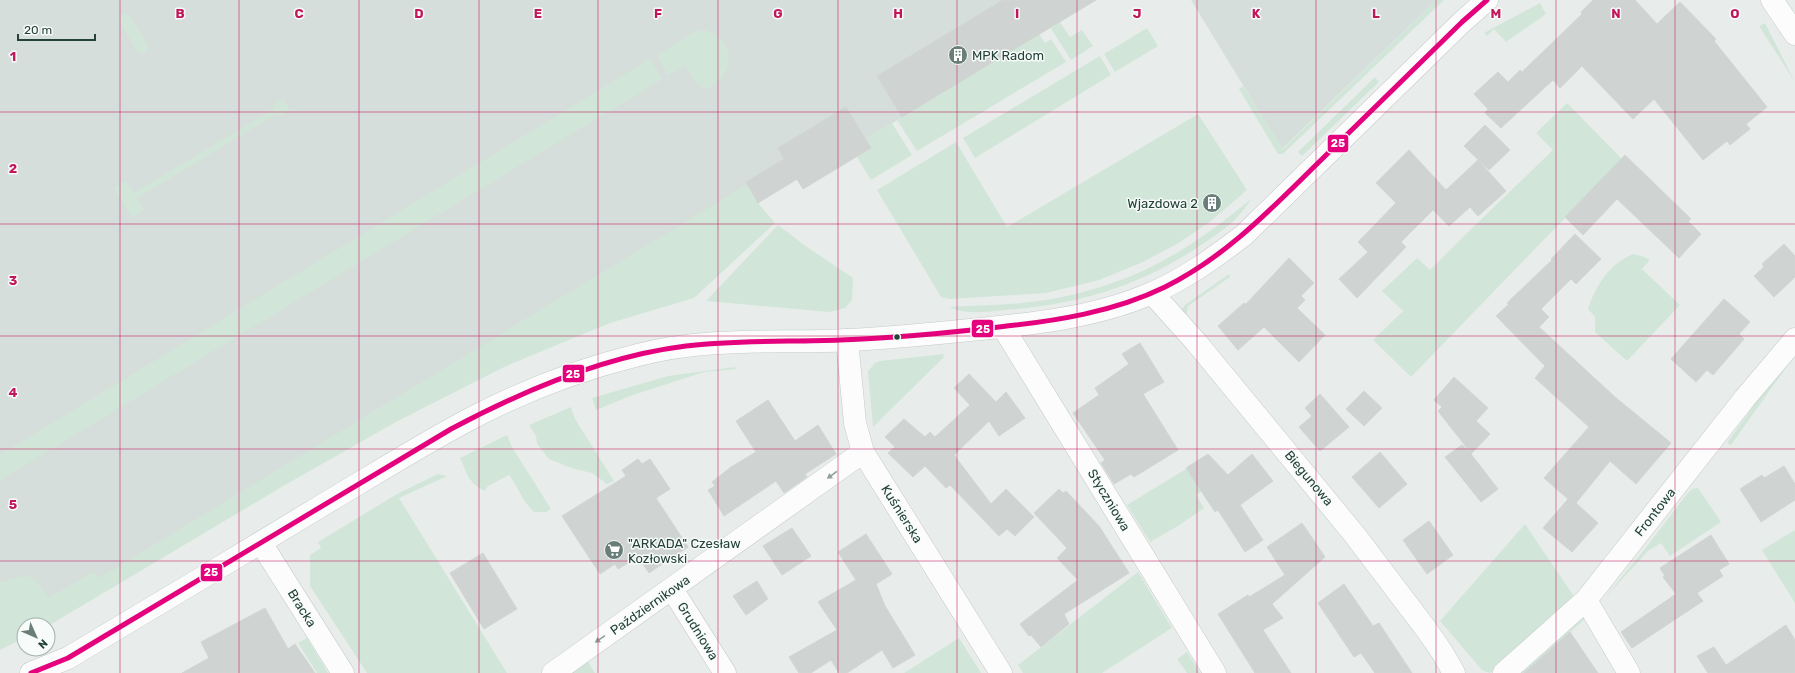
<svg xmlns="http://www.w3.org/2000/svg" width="1795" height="673" font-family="Rubik,sans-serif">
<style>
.built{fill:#d6dedb}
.green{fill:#d1e6d8}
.building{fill:#cfd4d2;stroke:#d1d6d4}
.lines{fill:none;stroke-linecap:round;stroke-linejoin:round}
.minor-casing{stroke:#c5cac8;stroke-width:23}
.tertiary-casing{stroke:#c5cac8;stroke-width:23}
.minor{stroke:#fcfcfc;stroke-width:22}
.tertiary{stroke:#fcfcfc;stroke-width:22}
.bus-1-casing{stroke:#f7fbf9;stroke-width:8}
.bus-1{stroke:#e5007d;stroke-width:5}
.oneway{fill:#909f9b}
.grid{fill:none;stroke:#c2185b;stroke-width:1;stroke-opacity:0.55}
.bus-dot{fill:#24423a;stroke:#f7fbf9;stroke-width:1.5}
.labels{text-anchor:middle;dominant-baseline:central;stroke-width:3;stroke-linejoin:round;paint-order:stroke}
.poi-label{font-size:13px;fill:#24423a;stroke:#f7fbf9;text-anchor:start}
.street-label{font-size:13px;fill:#24423a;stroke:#f7fbf9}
.grid-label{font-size:13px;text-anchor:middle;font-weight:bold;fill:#c2185b;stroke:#f7fbf9;stroke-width:3;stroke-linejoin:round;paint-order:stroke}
.line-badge{stroke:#f7fbf9;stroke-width:1.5}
.badge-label{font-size:11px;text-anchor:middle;font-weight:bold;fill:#fff}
</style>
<rect width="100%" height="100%" fill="#e8edeb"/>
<path class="built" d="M 0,0 L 1096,0 L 866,139 L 871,148 L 803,189 L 797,180 L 793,182 L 709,232 L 24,625 L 0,642 Z
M 1191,0 L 1436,0 L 1282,149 Z"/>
<path class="green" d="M 1436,0 L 1444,0 L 1283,154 L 1278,154 L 1239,89 L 1243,86 L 1283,149 Z
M 1540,3 L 1546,14 L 1506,42 L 1494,29 L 1487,36 L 1484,33 Z
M 124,13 L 131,17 L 148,46 L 146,52 L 144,53 L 138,52 L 120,23 L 119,17 Z
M 1060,22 L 1070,37 L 1082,30 L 1093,46 L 1071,60 L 1050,27 Z
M 1765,23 L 1795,82 L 1759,26 Z
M 1147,28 L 1158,46 L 1115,72 L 1104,54 Z
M 703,30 C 737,35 736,78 706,89 C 695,85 691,74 685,65 L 668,75 L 657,55 L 695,32 Z
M 1039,34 L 1045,43 L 1051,39 L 1066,62 L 917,151 L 897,120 Z
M 1100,56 L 1111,75 L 975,158 L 963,138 Z
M 650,59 L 662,79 L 0,480 L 0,455 Z
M 1375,77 L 1379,82 L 1302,156 L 1298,152 Z
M 283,99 L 290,110 L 280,116 L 278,113 L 137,198 L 144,210 L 132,217 L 114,188 L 126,181 L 134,193 L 275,108 L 273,105 Z
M 1567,103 L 1622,159 L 1411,377 L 1373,340 L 1403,311 L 1382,291 L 1417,258 L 1430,270 L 1463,237 L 1553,150 L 1536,133 Z
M 1198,114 L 1247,190 L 1211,221 L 1177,244 L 1143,262 L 1099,280 L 1046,293 L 950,299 L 941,297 L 877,190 L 956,142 L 1007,227 Z
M 892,123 L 912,155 L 871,180 L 857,157 L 871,148 L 866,139 Z
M 748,184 L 758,203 L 775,223 L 694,298 L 610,323 L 504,367 L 396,422 L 285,485 L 48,626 L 24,625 L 24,638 L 0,650 L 0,582 C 31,575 30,569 48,598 L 94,572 L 98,579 Z
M 1252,198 C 1238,220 1223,231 1201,245 C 1141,286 1077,305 1005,310 C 985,312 967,315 949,307 C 979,305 1010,305 1039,301 C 1126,288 1186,254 1252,198 Z
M 778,225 L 807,247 L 853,278 L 852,300 L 845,308 L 830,312 L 706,301 Z
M 1633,254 L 1642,256 L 1650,260 L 1642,269 L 1680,305 L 1627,361 L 1595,332 L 1595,317 L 1588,309 C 1596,285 1609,264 1633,254 Z
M 1229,274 L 1230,277 L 1188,306 L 1186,317 L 1181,310 L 1185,305 Z
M 1795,348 L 1795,355 L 1731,445 L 1727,443 Z
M 944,354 L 943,358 L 873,427 L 868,371 L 875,363 L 880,361 Z
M 735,367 L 736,369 L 704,372 L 630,396 L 596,410 L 592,398 L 668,376 Z
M 571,407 L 575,419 L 614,481 L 607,484 L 592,473 L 574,469 L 549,459 L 537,444 L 536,436 L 529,425 Z
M 507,435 L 512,447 L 551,509 L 546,512 L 534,512 C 523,502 518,487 509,475 L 488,486 L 485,491 C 467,482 468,474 460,458 Z
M 1186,469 L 1202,491 L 1196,495 L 1204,508 L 1178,526 L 1150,542 L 1127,505 Z
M 438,474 L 447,476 L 399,498 L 507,673 L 367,673 L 310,586 L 310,555 L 321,548 L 318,542 L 397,494 Z
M 1698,488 L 1721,522 L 1670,556 L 1661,543 L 1649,550 L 1603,600 L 1648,545 L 1687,494 L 1692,489 Z
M 1525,524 L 1575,598 L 1490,673 L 1482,670 L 1440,621 Z
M 1795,530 L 1795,603 L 1762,550 Z
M 1138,572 L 1172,628 L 1102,673 L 1023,673 L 1018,665 Z
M 1580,617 L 1585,619 L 1524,673 L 1512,673 Z
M 307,638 L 328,673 L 317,673 L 298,643 Z
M 959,638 L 981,673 L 904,673 Z
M 1187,652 L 1200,673 L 1187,673 L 1177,659 Z
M 587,660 L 595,673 L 563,673 Z"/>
<path class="building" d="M 1003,0 L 1096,0 L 902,117 L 877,76 Z
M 1593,0 L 1635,0 L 1657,24 L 1680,2 L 1716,39 L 1714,41 L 1767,107 L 1746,124 L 1750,129 L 1730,145 L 1727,141 L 1703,160 L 1654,99 L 1633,119 L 1582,66 L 1560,88 L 1553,80 L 1501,128 L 1485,113 L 1488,109 L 1474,94 L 1498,72 L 1508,82 L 1520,70 L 1522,72 L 1582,14 L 1581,12 Z
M 846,107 L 871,148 L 803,189 L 797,179 L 758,203 L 746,182 L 784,159 L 778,148 Z
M 1485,125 L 1510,150 L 1489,170 L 1464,146 Z
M 1409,150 L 1446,190 L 1478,160 L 1506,191 L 1478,216 L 1470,207 L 1449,226 L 1433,210 L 1401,242 L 1406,247 L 1357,298 L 1339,279 L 1368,252 L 1358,242 L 1396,203 L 1376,183 Z
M 1625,155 L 1691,219 L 1688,221 L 1701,234 L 1679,258 L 1617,199 L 1583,235 L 1565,217 Z
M 1575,234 L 1601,259 L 1576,284 L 1571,279 L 1541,309 L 1549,317 L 1539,327 L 1615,397 L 1671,443 L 1636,484 L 1610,461 L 1576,503 L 1598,523 L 1572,552 L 1543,528 L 1568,499 L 1544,478 L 1589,427 L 1535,378 L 1545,366 L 1496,316 L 1509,304 L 1507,303 L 1552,260 L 1551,259 Z
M 1784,244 L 1795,256 L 1795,277 L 1774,297 L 1754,276 L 1764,267 L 1762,264 Z
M 1289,258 L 1314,283 L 1301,296 L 1305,300 L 1297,308 L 1325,335 L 1299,362 L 1264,327 L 1238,350 L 1218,326 L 1244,303 L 1246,304 Z
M 1724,299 L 1750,322 L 1739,334 L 1744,339 L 1713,375 L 1707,370 L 1696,382 L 1671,359 Z
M 1140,343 L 1164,382 L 1143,394 L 1178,450 L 1134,477 L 1131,474 L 1114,484 L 1101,463 L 1105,460 L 1073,413 L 1099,395 L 1095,388 L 1129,364 L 1122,354 Z
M 969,374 L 996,402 L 1006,392 L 1025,418 L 999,436 L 989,421 L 954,455 L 991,504 L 1006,489 L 1034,517 L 1015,536 L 1007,529 L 999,536 L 950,485 L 946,488 L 925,466 L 913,477 L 888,453 L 895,447 L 885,437 L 904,419 L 925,437 L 930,432 L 935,437 L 970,405 L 954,388 Z
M 1454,377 L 1488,408 L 1476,421 L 1490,434 L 1471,454 L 1498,489 L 1481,502 L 1445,457 L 1462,445 L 1471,453 L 1438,411 L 1442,407 L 1434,400 Z
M 1364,391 L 1382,408 L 1364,426 L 1346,409 Z
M 1320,394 L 1349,427 L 1320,451 L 1299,427 L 1312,416 L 1305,408 Z
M 768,400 L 795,441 L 818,425 L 836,454 L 805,474 L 807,477 L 784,493 L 776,481 L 724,516 L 708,490 L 715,486 L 712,482 L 731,467 L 756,452 L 736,421 Z
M 1380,452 L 1407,484 L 1379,508 L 1352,477 Z
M 1208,454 L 1228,475 L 1252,454 L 1273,481 L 1240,505 L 1263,540 L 1245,552 L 1218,510 L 1215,512 L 1186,468 Z
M 638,459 L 642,464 L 650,459 L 670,489 L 656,498 L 688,547 L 649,573 L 638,557 L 618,569 L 615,564 L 600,574 L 562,516 L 626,476 L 622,470 Z
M 1784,466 L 1795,484 L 1795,500 L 1761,522 L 1740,489 L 1762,475 L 1764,478 Z
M 1059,489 L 1063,493 L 1066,491 L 1099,526 L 1129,573 L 1064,614 L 1069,624 L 1041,647 L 1031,635 L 1029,636 L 1020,624 L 1078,580 L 1057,558 L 1067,548 L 1034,513 Z
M 1429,521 L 1453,555 L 1427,574 L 1403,540 Z
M 1302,523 L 1325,557 L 1272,604 L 1283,618 L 1263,630 L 1291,673 L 1255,673 L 1218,614 L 1248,595 L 1249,597 L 1285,575 L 1267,547 Z
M 792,528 L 811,556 L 782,575 L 763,546 Z
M 866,534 L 892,574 L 876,584 L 885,606 L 915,655 L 893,668 L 882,650 L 847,673 L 839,673 L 831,660 L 811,673 L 799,673 L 789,657 L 837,630 L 818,602 L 856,580 L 838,552 Z
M 1711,535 L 1729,564 L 1719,570 L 1723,576 L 1697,593 L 1703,601 L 1632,648 L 1621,632 L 1676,594 L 1663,577 L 1665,576 L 1660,568 Z
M 483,553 L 517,609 L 484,629 L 450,573 Z
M 757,581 L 768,599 L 746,615 L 733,596 Z
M 1344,584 L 1373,626 L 1379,623 L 1412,673 L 1375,673 L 1361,653 L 1354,657 L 1318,603 Z
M 265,608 L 288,649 L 295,644 L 315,673 L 182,673 L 209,658 L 201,642 Z
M 1786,625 L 1795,640 L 1795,673 L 1708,673 L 1697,656 L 1714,647 L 1726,665 Z
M 1570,632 L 1598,673 L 1524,673 Z"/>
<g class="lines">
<g class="minor-casing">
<path id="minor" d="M 1152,293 L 1196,342 L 1354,534 L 1426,629 L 1442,652 L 1454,673
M 1003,327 L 1215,673
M 847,340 L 855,423 L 863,452 L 1001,673
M 261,543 L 343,673
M 672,589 L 725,673
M 1586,600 L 1629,673
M 553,673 L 863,452
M 1504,673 L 1586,600 L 1745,398 L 1795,339"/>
</g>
<g class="tertiary-casing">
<path id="tertiary" d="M 1772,0 L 1795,34
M 31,673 L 68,658 C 152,608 237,557 321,506 C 370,477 419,446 470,419 C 523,391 581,369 638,355 C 700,339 759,342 823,341 C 872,340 921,335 970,330 C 1032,324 1094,318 1152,293 C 1185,279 1215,257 1244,235 L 1462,22 L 1487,0"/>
</g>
<use href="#minor" class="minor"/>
<use href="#tertiary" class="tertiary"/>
<g class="bus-1-casing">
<path id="bus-1" d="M 31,673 L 68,658 L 451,429 C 524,390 604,356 686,346 C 738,340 789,342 840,340 C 893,338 947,333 999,327 C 1056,321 1114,312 1165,287 C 1227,256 1271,209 1319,162 C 1367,115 1414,69 1462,22 L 1487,0"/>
</g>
<use href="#bus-1" class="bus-1"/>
</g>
<defs><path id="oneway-solid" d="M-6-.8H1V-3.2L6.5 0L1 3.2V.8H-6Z"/></defs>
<g class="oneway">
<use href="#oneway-solid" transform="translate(832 475) rotate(144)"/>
<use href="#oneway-solid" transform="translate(600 639) rotate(145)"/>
</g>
<path class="grid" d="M 120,0 L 120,673M 239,0 L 239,673M 359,0 L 359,673M 479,0 L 479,673M 598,0 L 598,673M 718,0 L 718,673M 838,0 L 838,673M 957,0 L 957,673M 1077,0 L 1077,673M 1197,0 L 1197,673M 1316,0 L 1316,673M 1436,0 L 1436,673M 1556,0 L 1556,673M 1675,0 L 1675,673M 0,112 L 1795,112M 0,224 L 1795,224M 0,336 L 1795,336M 0,449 L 1795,449M 0,561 L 1795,561"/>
<defs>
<g id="building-disc" transform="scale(1)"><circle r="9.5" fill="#697e78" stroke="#f7fbf9"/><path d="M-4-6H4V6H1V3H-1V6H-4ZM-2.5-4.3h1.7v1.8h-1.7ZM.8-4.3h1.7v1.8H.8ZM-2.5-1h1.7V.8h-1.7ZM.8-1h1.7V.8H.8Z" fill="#fff"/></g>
<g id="supermarket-disc" transform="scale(1)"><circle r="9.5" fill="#697e78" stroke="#f7fbf9"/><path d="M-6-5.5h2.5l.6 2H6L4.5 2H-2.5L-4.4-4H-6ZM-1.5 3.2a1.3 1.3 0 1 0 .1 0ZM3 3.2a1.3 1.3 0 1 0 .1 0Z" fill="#fff"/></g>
</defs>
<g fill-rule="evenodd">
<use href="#building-disc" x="958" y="55"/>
<use href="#building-disc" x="1212" y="203"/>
<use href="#supermarket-disc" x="614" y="550"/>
</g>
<circle class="bus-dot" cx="897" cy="337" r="3.5"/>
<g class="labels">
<g class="poi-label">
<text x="972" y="55">MPK Radom</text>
<text x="1198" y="203" text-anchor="end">Wjazdowa 2</text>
<text x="628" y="543">"ARKADA" Czesław<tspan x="628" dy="15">Kozłowski</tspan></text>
</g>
<g class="street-label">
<text transform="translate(1309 478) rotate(50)">Biegunowa</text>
<text transform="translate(1109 500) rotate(59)">Styczniowa</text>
<text transform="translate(1655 512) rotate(-52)">Frontowa</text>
<text transform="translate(902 514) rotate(58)">Kuśnierska</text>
<text transform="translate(650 605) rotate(-35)">Październikowa</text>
<text transform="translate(302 608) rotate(58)">Bracka</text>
<text transform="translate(698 631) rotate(58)">Grudniowa</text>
</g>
</g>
<g class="grid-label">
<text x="180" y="18">B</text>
<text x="299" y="18">C</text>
<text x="419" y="18">D</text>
<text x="538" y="18">E</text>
<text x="658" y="18">F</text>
<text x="778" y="18">G</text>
<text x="898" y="18">H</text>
<text x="1017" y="18">I</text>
<text x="1137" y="18">J</text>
<text x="1256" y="18">K</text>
<text x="1376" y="18">L</text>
<text x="1496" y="18">M</text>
<text x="1616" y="18">N</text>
<text x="1735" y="18">O</text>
<text x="13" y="61">1</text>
<text x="13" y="173">2</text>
<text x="13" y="285">3</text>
<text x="13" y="397">4</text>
<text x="13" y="509">5</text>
</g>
<g class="line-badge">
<rect x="1327" y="134" width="22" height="19" rx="4" fill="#e5007d"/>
<rect x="971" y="319" width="23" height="19" rx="4" fill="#e5007d"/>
<rect x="562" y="364" width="23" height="19" rx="4" fill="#e5007d"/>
<rect x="200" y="563" width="23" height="19" rx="4" fill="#e5007d"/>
</g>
<g class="badge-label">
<text x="1338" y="147">25</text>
<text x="983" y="333">25</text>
<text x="573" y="378">25</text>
<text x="211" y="576">25</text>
</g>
<g transform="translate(36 637) rotate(135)"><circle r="19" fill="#f7fbf9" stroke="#a3b1ad"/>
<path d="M0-3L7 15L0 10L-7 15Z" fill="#697e78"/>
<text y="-6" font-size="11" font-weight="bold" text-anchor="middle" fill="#24423a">N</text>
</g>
<path d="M18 34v6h77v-6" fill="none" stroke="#24423a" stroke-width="2"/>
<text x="24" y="34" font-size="12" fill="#24423a" stroke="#f7fbf9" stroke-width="3" paint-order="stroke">20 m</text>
</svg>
